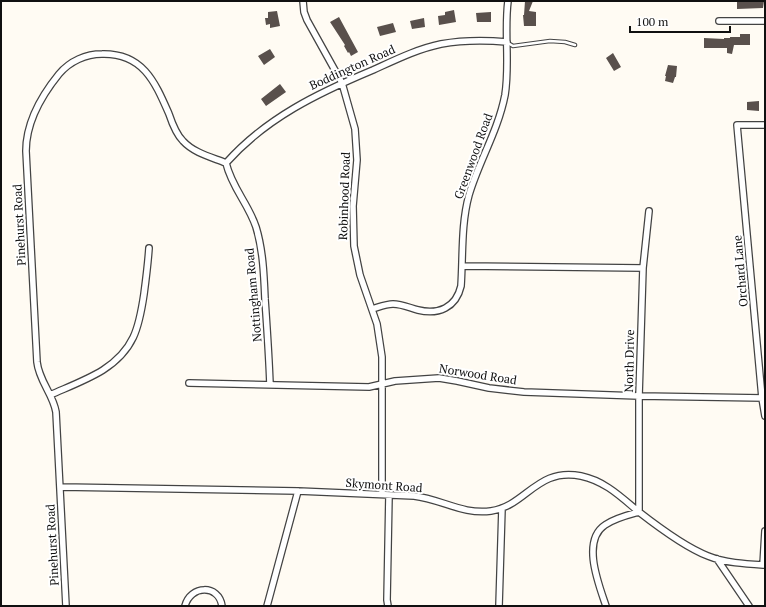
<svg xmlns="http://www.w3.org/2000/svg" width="766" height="607" font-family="'PT Serif',serif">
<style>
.building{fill:#59504c}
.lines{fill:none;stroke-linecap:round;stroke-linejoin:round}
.lane-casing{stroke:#434343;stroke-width:4.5}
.street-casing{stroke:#434343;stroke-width:8}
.lane{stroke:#fff;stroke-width:2.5}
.street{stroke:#fff;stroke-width:5.5}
.labels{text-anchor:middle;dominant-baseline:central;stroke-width:4;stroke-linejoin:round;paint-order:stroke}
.street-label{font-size:12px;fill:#101010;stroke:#fff}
</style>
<rect width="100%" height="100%" fill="#fffbf3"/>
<path class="building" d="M 525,1 L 533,1 L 529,11 L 536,12 L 536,26 L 524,26 L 523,15 L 524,15 Z
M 737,1 L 764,1 L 763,8 L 737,9 Z
M 454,10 L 456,22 L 439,25 L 438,16 L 445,15 L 445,12 Z
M 277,11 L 280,26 L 270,28 L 270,24 L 266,25 L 265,18 L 268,18 L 268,12 Z
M 491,12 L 491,22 L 477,22 L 476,13 Z
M 339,17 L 358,52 L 351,56 L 349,52 L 348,53 L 344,46 L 345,45 L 330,22 Z
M 424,18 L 425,27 L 412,29 L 410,21 Z
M 393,23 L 396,32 L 380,36 L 377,27 Z
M 740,34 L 750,34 L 750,45 L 734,45 L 732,54 L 727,53 L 727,48 L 704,48 L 704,38 L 724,39 L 724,38 L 730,38 L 730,37 L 740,37 Z
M 270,49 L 275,57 L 264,65 L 258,56 Z
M 613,53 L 621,67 L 614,71 L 606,58 Z
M 668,65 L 677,66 L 676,77 L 675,77 L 673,83 L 665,81 L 666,76 L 665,76 Z
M 280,84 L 286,92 L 266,106 L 261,99 Z
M 759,101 L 759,111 L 747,110 L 747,102 Z"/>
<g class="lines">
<g class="lane-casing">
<path id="lane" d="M 508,43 L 513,46 L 550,41 L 565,42 L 575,45"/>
</g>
<g class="street-casing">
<path id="street" d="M 303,1 L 304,12 L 307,20 L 342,83 L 355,129 L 357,160 L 353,206 L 354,246 L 360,275 L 377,324 L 382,357 L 382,494
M 719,21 L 765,21
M 765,125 L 737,125 L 762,398 L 765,416
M 226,163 C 266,118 318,93 373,70 C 395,60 417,49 441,44 C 463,40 485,40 507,42
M 226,163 C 232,188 248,203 256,227 C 263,250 264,275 265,299 C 267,328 269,356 270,385
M 462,266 L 643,268
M 372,309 C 379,307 386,304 393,304 C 402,304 410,308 418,310 C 438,315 456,308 461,286 C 463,256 461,224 469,195 C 479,161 498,131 505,95 C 510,64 504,32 508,1
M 189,383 L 369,387 L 395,381 L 439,378 L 457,381 L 489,388 L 524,392 L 639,396 L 765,398
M 50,395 C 68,387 87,380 103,370 C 134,350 139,328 144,294 C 146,279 148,263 149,248
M 61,487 L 298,491 L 414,496 C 441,499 463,515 491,511 C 526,506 537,467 581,476 C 605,481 621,497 639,512 C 657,526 687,548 708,556 C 725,563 747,564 765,565
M 717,559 L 749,606
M 763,565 L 765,531
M 66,606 L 56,412 C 53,394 39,381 37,362 L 26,151 C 26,123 42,95 59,74 C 70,61 86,54 102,54 C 143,53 155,82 169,114 C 172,123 176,134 183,141 C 194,153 211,157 226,163
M 185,606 C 190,585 219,584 222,606
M 267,606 L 298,491
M 388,606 L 387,600 L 389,495
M 499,606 L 502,508
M 606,606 C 599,585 581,541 605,525 C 615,518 628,515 639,512 L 639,396 L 643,268 L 649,211"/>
</g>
<use href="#lane" class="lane"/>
<use href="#street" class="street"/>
</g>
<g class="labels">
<g class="street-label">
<text transform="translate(352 67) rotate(-24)">Boddington Road</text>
<text transform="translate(473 156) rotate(-70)">Greenwood Road</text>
<text transform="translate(344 196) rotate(-88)">Robinhood Road</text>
<text transform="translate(19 225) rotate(-93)">Pinehurst Road</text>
<text transform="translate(740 271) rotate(-95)">Orchard Lane</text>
<text transform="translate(253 295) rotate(-95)">Nottingham Road</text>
<text transform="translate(629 361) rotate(-89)">North Drive</text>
<text transform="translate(478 374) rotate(9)">Norwood Road</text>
<text transform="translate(384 485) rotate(4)">Skymont Road</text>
<text transform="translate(52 545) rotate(-93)">Pinehurst Road</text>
</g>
</g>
<rect width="766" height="607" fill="none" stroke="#101010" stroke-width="4"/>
<path d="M630 26v6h100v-6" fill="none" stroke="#101010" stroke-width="2"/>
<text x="636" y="26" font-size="12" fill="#101010" stroke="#ffffff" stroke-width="3" paint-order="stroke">100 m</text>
</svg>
